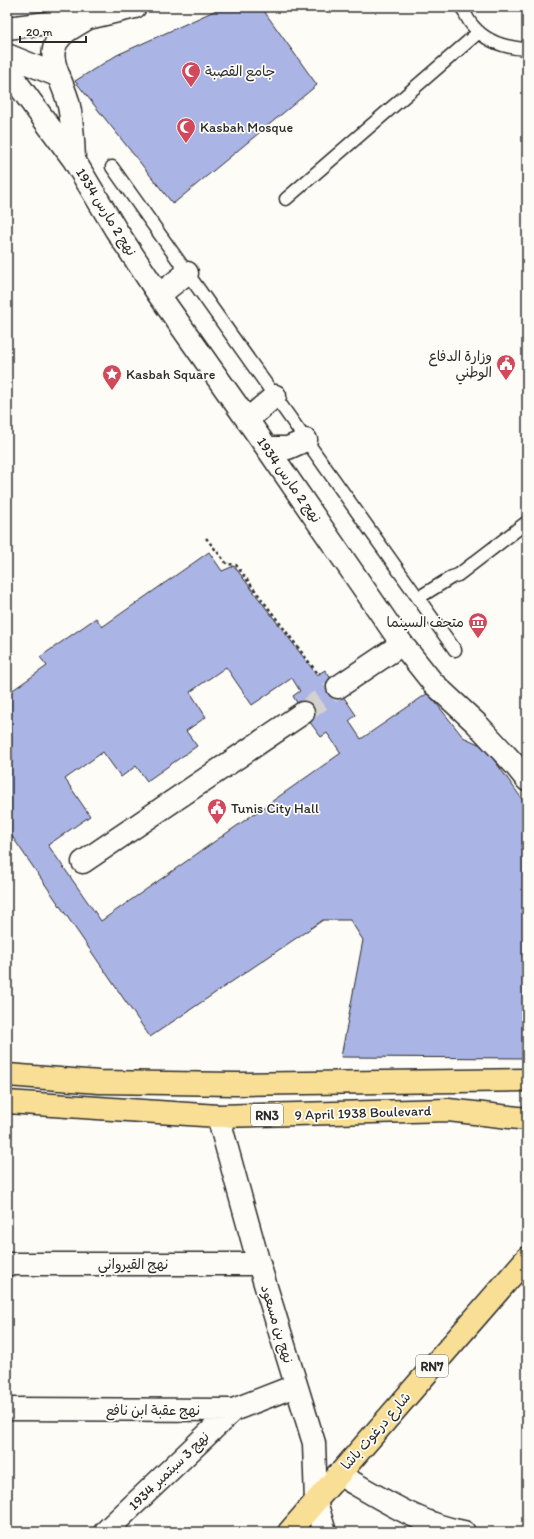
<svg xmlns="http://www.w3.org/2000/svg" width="534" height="1539" font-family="Itim,'Playpen Sans Arabic',sans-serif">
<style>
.building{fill:#abb5e5;stroke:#2b2b2b;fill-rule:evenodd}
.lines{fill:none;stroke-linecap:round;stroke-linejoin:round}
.street-tunnel{stroke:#d3d2ce;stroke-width:22;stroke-dasharray:22 11;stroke-linecap:butt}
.lane-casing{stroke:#2b2b2b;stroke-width:15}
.street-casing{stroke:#2b2b2b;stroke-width:25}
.secondary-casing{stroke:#2b2b2b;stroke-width:25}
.primary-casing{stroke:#2b2b2b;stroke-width:25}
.path{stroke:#2b2b2b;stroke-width:2.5;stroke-dasharray:3 3;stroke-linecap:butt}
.lane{stroke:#fdfcf7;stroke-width:12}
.street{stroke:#fdfcf7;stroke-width:22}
.secondary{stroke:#fdfcf7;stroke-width:22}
.primary{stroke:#f9df96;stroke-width:22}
.labels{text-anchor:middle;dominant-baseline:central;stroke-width:3.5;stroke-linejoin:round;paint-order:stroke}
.shield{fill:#fdfcf7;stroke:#6a6a68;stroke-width:1}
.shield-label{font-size:13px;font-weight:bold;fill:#2b2b2b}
.poi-label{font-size:14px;fill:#2b2b2b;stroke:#fdfcf7;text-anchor:start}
.street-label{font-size:14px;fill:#2b2b2b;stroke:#fdfcf7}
</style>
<rect width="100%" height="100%" fill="#fdfcf7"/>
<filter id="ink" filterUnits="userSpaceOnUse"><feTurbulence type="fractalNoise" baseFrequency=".025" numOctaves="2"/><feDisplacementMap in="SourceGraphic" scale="8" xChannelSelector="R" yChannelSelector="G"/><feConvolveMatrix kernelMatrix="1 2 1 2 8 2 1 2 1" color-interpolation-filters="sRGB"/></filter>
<g filter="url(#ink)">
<path class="building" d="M 223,7 L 261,7 L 317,85 L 173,204 L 75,81 L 117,55 Z
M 209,552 L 222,571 L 234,566 L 317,675 L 325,670 L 356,715 L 349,721 L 361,739 L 428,693 L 463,737 L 485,747 L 527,806 L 527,1058 L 341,1057 L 363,940 L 350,920 L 323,920 L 150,1037 L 7,829 L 7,694 L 47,666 L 40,657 L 96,618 L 102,627 ZM 226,667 L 252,705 L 292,678 L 300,691 L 293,696 L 303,713 L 321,737 L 327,733 L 341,753 L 101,921 L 48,845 L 90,816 L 65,779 L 103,752 L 121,777 L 136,766 L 147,781 L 197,746 L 186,731 L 206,717 L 190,692 Z"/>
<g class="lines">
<path class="street-tunnel" d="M 303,713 L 338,687"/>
<g class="lane-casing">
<path id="lane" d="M 462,7 C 465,13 468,21 473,26 C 487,43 507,48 527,49
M 112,167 L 455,650
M 286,199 L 479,32
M 418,598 L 452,577 L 458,575 L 527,522"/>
</g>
<g class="street-casing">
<path id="street" d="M 338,687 L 402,644
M 83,862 L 303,713
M 7,1264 L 259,1264
M 7,1409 L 233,1410 L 295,1386
M 338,1474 C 377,1496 420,1525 464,1532
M 105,1532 L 233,1410"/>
</g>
<g class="secondary-casing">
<path id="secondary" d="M 7,28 L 88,18 L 135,7
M 7,55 L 59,76
M 7,65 L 17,83 L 74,160 L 116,230 L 159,295 L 267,448 L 402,644 L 433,683 L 476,723 L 515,765 L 527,780
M 74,160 C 73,141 73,121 68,102 C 62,77 39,51 67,31 C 74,26 82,22 88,18
M 159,295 L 187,273
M 247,420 L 275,396
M 267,448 L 288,448 L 306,440
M 218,1116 L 259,1264 L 314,1443 L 316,1502 L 325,1532"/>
</g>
<g class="primary-casing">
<path id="primary" d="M 7,1075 L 99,1082 L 235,1084 L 527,1080
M 7,1102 L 218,1116 L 448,1110 L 527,1119
M 289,1532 L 527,1258"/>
</g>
<path class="path" d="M 206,538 L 227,564 L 236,565 L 318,674 L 320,673"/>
<use href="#lane" class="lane"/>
<use href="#street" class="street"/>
<use href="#secondary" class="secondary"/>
<use href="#primary" class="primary"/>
</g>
</g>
<defs>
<g id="mosque-pin" transform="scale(1)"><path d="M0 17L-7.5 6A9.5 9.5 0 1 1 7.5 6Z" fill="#d1495b" stroke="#fdfcf7"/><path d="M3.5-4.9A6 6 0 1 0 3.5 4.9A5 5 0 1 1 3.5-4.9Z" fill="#fff"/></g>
<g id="civic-pin" transform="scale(1)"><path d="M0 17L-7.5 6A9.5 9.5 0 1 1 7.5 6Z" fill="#d1495b" stroke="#fdfcf7"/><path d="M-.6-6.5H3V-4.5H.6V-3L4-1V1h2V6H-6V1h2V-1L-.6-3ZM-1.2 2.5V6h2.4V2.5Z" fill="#fff"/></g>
<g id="sight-pin" transform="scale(1)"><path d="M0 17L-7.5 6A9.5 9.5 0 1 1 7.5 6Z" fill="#d1495b" stroke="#fdfcf7"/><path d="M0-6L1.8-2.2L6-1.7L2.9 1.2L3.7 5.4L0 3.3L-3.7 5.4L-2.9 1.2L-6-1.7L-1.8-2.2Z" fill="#fff"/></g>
<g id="museum-pin" transform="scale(1)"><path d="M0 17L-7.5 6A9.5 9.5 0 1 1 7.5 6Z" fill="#d1495b" stroke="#fdfcf7"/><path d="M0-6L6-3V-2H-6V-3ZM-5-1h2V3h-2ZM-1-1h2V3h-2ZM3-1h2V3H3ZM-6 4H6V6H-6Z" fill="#fff"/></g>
</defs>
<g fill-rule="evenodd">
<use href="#mosque-pin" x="191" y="71"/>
<use href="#mosque-pin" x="186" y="127"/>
<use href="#civic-pin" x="506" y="364"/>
<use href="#sight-pin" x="112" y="374"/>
<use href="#museum-pin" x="478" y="622"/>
<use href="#civic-pin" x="217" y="808"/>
</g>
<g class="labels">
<g class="shield">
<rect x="251" y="1104" width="32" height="22" rx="3"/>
<rect x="416" y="1355" width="32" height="22" rx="3"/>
</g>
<g class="shield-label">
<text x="267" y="1115">RN3</text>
<text x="432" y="1366">RN7</text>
</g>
<g class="poi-label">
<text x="205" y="71">جامع القصبة</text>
<text x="200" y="127">Kasbah Mosque</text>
<text x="492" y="356" text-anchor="end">وزارة الدفاع<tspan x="492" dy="16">الوطني</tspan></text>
<text x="126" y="374">Kasbah Square</text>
<text x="464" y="622" text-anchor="end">متحف السينما</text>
<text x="231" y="808">Tunis City Hall</text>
</g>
<g class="street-label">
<text transform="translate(106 212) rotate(58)">نهج 2 مارس 1934</text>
<text transform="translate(289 480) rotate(55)">نهج 2 مارس 1934</text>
<text transform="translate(363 1113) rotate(-2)">9 April 1938 Boulevard</text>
<text x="133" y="1264">نهج القيرواني</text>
<text transform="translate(277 1324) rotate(73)">نهج بن مسعود</text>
<text x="153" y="1410">نهج عقبة ابن نافع</text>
<text transform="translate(376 1431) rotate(-49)">شارع درغوث باشا</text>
<text transform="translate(169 1471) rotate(-44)">نهج 3 سبتمبر 1934</text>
</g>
</g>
<rect width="534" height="1539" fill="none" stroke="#fdfcf7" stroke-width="24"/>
<rect x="12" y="12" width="510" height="1515" fill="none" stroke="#2b2b2b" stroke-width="1.5" filter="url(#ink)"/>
<path d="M20 36v6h66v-6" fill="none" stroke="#2b2b2b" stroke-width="2"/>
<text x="26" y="36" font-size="12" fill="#2b2b2b" stroke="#fdfcf7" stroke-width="3" paint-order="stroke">20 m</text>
</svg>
